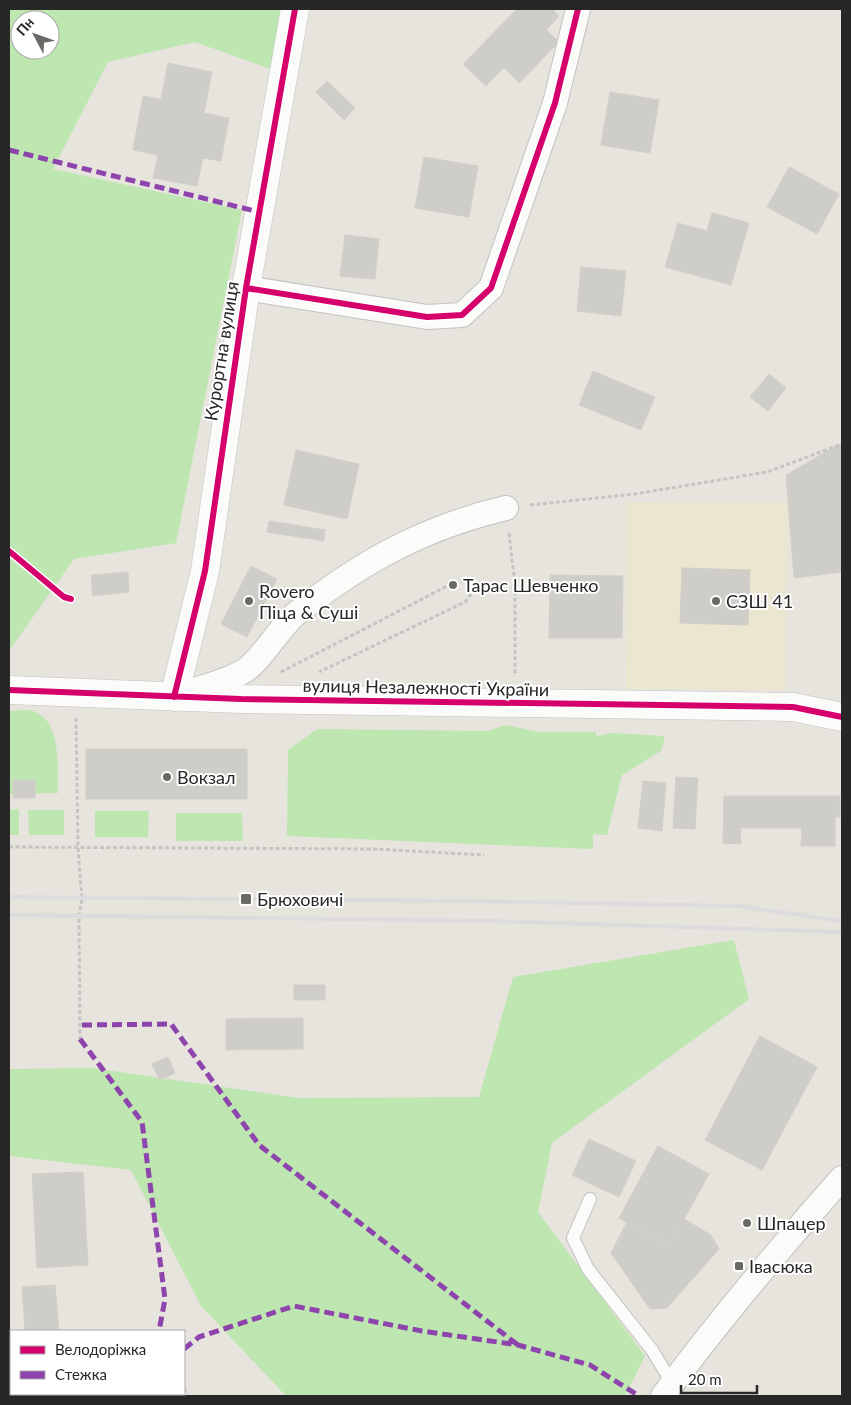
<svg xmlns="http://www.w3.org/2000/svg" width="851" height="1405" font-family="Lato,sans-serif">
<style>
.education{fill:#ebe6cf}
.green{fill:#bee6b1;fill-rule:evenodd}
.building{fill:#cfcdc7;stroke:#d1cfc8}
.lines{fill:none;stroke-linecap:round;stroke-linejoin:round}
.lane-casing{stroke:#c3c2c2;stroke-width:14}
.street-casing{stroke:#c3c2c2;stroke-width:26}
.secondary-casing{stroke:#c3c2c2;stroke-width:29}
.path{stroke:#c4c4c3;stroke-width:3;stroke-dasharray:4 2.5;stroke-linecap:butt}
.lane{stroke:#fbfbfa;stroke-width:12}
.street{stroke:#fbfbfa;stroke-width:24}
.secondary{stroke:#fbfbfa;stroke-width:28}
.rail{stroke:#dcdcde;stroke-width:4}
.quiet{stroke:#8e44ad;stroke-width:5;stroke-dasharray:10 5;stroke-linecap:butt}
.cycleway-casing{stroke:#fff;stroke-width:9}
.cycleway{stroke:#d6006c;stroke-width:6}
.poi-dot{fill:#6a6966;stroke:#fff;stroke-width:2}
.labels{text-anchor:middle;dominant-baseline:central;stroke-width:4;stroke-linejoin:round;paint-order:stroke}
.street-label{font-size:18px;fill:#272727;stroke:#fff}
.poi-label{font-size:18px;fill:#272727;stroke:#fff;text-anchor:start}
</style>
<rect width="100%" height="100%" fill="#e6e4dc"/>
<path class="education" d="M 627,502 L 787,503 L 785,690 L 626,689 Z"/>
<path class="green" d="M 9,9 L 282,9 L 271,69 L 195,42 L 108,62 L 53,169 L 242,210 L 176,543 L 74,559 L 9,651 ZM 20,20 L 50,20 L 50,50 L 20,50 Z
M 9,711 C 16,711 26,709 33,711 C 63,721 57,769 58,793 L 9,794 Z
M 505,725 L 539,732 L 596,732 L 596,736 L 613,733 L 665,736 L 661,751 L 622,775 L 607,835 L 593,834 L 593,849 L 287,836 L 288,750 L 317,729 L 488,731 Z
M 19,809 L 19,835 L 9,835 L 9,810 Z
M 28,810 L 64,810 L 64,835 L 29,835 Z
M 95,811 L 149,811 L 148,837 L 95,837 Z
M 176,813 L 242,813 L 243,841 L 176,841 Z
M 734,940 L 749,999 L 552,1143 L 538,1212 L 645,1356 L 625,1396 L 286,1396 L 201,1306 L 131,1170 L 9,1156 L 9,1069 L 92,1068 L 299,1098 L 479,1097 L 513,977 Z"/>
<path class="building" d="M 517,9 L 552,9 L 559,16 L 546,30 L 559,42 L 519,83 L 504,67 L 486,86 L 463,64 Z
M 168,63 L 212,72 L 204,113 L 229,118 L 221,161 L 203,158 L 197,186 L 153,178 L 158,155 L 133,150 L 143,96 L 161,99 Z
M 327,81 L 355,108 L 344,120 L 316,92 Z
M 610,92 L 659,100 L 650,153 L 601,145 Z
M 424,157 L 478,166 L 469,217 L 415,208 Z
M 789,167 L 839,194 L 817,234 L 767,207 Z
M 712,213 L 749,223 L 731,285 L 665,267 L 678,223 L 707,231 Z
M 345,235 L 379,239 L 375,279 L 340,276 Z
M 581,267 L 626,271 L 621,316 L 577,311 Z
M 593,371 L 655,397 L 641,430 L 579,405 Z
M 769,374 L 786,388 L 768,411 L 750,397 Z
M 838,445 L 842,445 L 842,572 L 794,578 L 786,475 Z
M 296,450 L 359,464 L 347,519 L 284,505 Z
M 269,521 L 325,530 L 324,541 L 267,532 Z
M 251,566 L 277,579 L 247,637 L 221,624 Z
M 682,568 L 750,570 L 748,625 L 680,623 Z
M 128,572 L 129,592 L 93,596 L 91,575 Z
M 550,575 L 623,576 L 622,638 L 549,638 Z
M 86,749 L 247,749 L 247,799 L 86,799 Z
M 676,777 L 698,778 L 695,829 L 673,828 Z
M 13,780 L 35,780 L 35,798 L 13,798 Z
M 643,781 L 666,783 L 662,831 L 638,828 Z
M 724,796 L 840,796 L 840,817 L 835,817 L 835,846 L 801,846 L 802,828 L 740,828 L 741,844 L 723,843 Z
M 294,985 L 325,985 L 325,1000 L 294,1000 Z
M 303,1018 L 303,1049 L 226,1050 L 226,1019 Z
M 760,1036 L 817,1067 L 762,1170 L 705,1140 Z
M 168,1057 L 175,1073 L 160,1080 L 152,1064 Z
M 589,1139 L 636,1161 L 619,1197 L 572,1175 Z
M 658,1146 L 709,1174 L 669,1246 L 619,1218 Z
M 83,1172 L 88,1265 L 37,1268 L 32,1174 Z
M 684,1219 L 711,1235 L 719,1249 L 667,1308 L 650,1309 L 611,1253 L 627,1222 L 669,1246 Z
M 55,1285 L 59,1331 L 25,1331 L 22,1287 Z"/>
<g class="lines">
<g class="lane-casing">
<path id="lane" d="M 590,1199 L 573,1238 L 588,1269 L 652,1350 L 672,1383"/>
</g>
<g class="street-casing">
<path id="street" d="M 246,288 L 427,317 L 462,315 L 491,288 L 555,103 L 578,9
M 180,695 C 198,688 229,681 244,671 C 261,661 280,626 298,612 C 363,561 425,527 506,508
M 9,1362 L 11,1369
M 174,1394 L 175,1396
M 663,1396 C 719,1320 779,1249 842,1178"/>
</g>
<g class="secondary-casing">
<path id="secondary" d="M 9,690 L 241,699 L 793,707 L 842,717
M 174,697 L 205,571 L 246,288 L 295,9"/>
</g>
<path class="path" d="M 530,505 L 635,494 L 767,472 L 842,444
M 509,533 L 515,584 L 515,676
M 9,551 L 64,597 L 71,599
M 281,672 L 453,583 L 465,581 L 472,593 L 465,602 L 319,672
M 76,718 L 78,848 L 82,899 L 79,916 L 80,1039
M 9,847 L 376,849 L 484,855"/>
<use href="#lane" class="lane"/>
<use href="#street" class="street"/>
<use href="#secondary" class="secondary"/>
<path class="rail" d="M 9,897 L 468,901 L 738,906 L 842,921
M 9,915 L 494,921 L 842,932"/>
<path class="quiet" d="M 9,150 L 259,212
M 82,1025 L 171,1024 L 259,1145 L 518,1345
M 80,1039 L 142,1122 L 165,1299 L 159,1331
M 184,1349 L 199,1337 L 294,1306 L 422,1331 L 518,1345 L 590,1365 L 639,1396"/>
<g class="cycleway-casing">
<path id="cycleway" d="M 246,288 L 427,317 L 462,315 L 491,288 L 555,103 L 578,9
M 9,551 L 64,597 L 71,599
M 9,690 L 241,699 L 793,707 L 842,717
M 174,697 L 205,571 L 246,288 L 295,9"/>
</g>
<use href="#cycleway" class="cycleway"/>
</g>
<g class="poi-dot">
<circle cx="453" cy="585" r="5"/>
<circle cx="249" cy="601" r="5"/>
<circle cx="716" cy="601" r="5"/>
<circle cx="167" cy="777" r="5"/>
<rect x="240" y="893" width="12" height="12" rx="2.5"/>
<circle cx="747" cy="1223" r="5"/>
<rect x="734" y="1261" width="10" height="10" rx="2.5"/>
</g>
<g class="labels">
<g class="street-label">
<text transform="translate(221 351) rotate(-81)">Курортна вулиця</text>
<text transform="translate(426 687) rotate(1)">вулиця Незалежності України</text>
</g>
<g class="poi-label">
<text x="463" y="585">Тарас Шевченко</text>
<text x="259" y="591">Rovero<tspan x="259" dy="21">Піца &amp; Суші</tspan></text>
<text x="726" y="601">СЗШ 41</text>
<text x="177" y="777">Вокзал</text>
<text x="257" y="899">Брюховичі</text>
<text x="757" y="1223">Шпацер</text>
<text x="749" y="1266">Івасюка</text>
</g>
</g>
<rect width="851" height="1405" fill="none" stroke="#272727" stroke-width="20"/>
<rect x="10" y="1330" width="175" height="65" fill="#ffffff" stroke="#a9a9a9"/>
<rect x="20" y="1346" width="25" height="8" fill="#d6006c" stroke="#a9a9a9"/>
<text x="55" y="1355" font-size="15" fill="#272727">Велодоріжка</text>
<rect x="20" y="1371" width="25" height="8" fill="#8e44ad" stroke="#a9a9a9"/>
<text x="55" y="1380" font-size="15" fill="#272727">Стежка</text>
<g transform="translate(35 35) rotate(311)"><circle r="24" fill="#ffffff" stroke="#a9a9a9"/>
<path d="M0-4L9 19L0 12L-9 19Z" fill="#6a6966"/>
<text y="-8" font-size="14" font-weight="bold" text-anchor="middle" fill="#272727">Пн</text>
</g>
<path d="M681 1385v8h76v-8" fill="none" stroke="#272727" stroke-width="2.5"/>
<text x="688" y="1385" font-size="15" fill="#272727" stroke="#ffffff" stroke-width="4" paint-order="stroke">20 m</text>
</svg>
